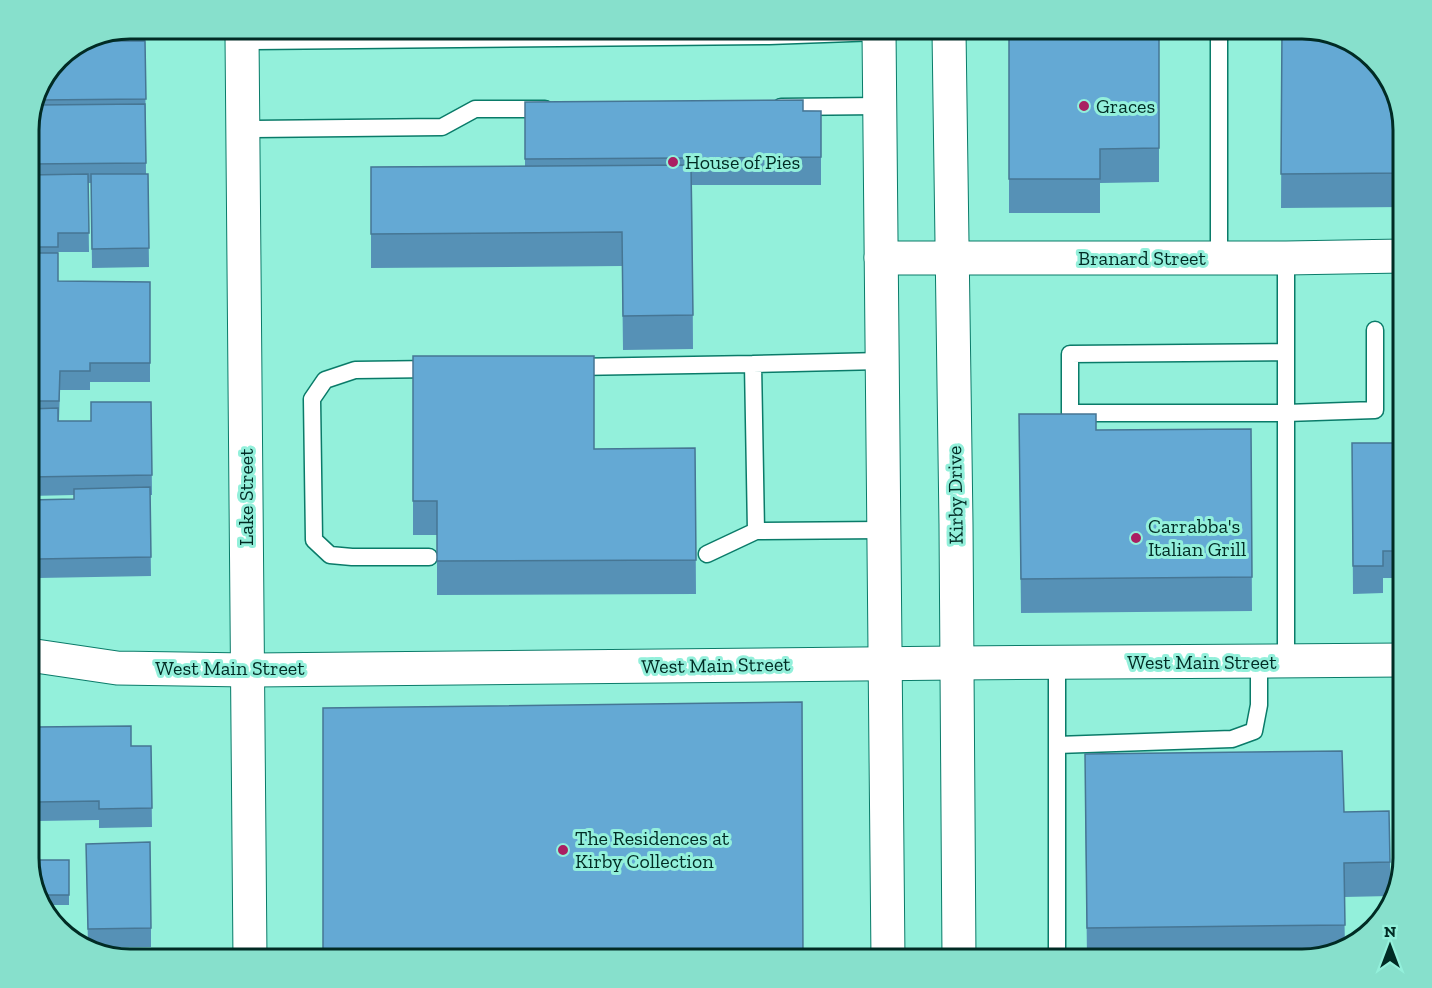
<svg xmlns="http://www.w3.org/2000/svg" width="1432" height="988" font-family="'Zilla Slab',serif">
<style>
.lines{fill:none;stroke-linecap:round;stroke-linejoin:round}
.service-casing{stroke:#0a7b69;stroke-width:19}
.minor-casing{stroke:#0a7b69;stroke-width:35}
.tertiary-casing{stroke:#0a7b69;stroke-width:35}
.secondary-casing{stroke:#0a7b69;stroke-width:35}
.service{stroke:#fff;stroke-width:16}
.minor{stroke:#fff;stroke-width:33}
.tertiary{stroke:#fff;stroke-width:33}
.secondary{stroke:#fff;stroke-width:33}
.wall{fill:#5691b6}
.building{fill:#64a9d4;stroke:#467694;stroke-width:1.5}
.poi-dot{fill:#aa1f62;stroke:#93f0db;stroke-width:2}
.labels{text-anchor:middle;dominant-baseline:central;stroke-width:6;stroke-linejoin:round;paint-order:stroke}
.poi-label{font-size:20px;fill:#012b24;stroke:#93f0db;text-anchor:start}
.street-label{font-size:20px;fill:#012b24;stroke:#93f0db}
.rim{fill:none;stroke:#012b24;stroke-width:3}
</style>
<rect width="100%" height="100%" fill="#93f0db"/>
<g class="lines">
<g class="service-casing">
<path id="service" d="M 1219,29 L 1219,258
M 242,41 L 769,36 L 879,32
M 781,107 L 879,106
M 243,129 L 442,127 L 475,109 L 545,109
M 1286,258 L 1286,661
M 1286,352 L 1070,354 L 1070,413 L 1286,413 L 1375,410 L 1375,330
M 881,361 L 753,364 L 756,531 L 883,530
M 574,367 L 753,364
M 707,554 L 756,531
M 429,557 L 352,557 L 330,555 L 314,540 L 312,399 L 325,380 L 355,370 L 434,369
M 1057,662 L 1057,959
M 1057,745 L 1232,739 L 1254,731 L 1259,705 L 1259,661"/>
</g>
<g class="minor-casing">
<path id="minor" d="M 242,35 L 250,959
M 881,258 L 1286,258 L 1403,256"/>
</g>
<g class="tertiary-casing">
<path id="tertiary" d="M 29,655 L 117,668 L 247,670 L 957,663 L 1403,660"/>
</g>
<g class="secondary-casing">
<path id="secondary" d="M 879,31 L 888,959
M 949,31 L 956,524 L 959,959"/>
</g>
<use href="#service" class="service"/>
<use href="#minor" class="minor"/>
<use href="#tertiary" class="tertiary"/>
<use href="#secondary" class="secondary"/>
</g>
<path class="wall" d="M 1159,29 L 1159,182 L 1100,183 L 1100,213 L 1009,213 L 1009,30 Z
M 1282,29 L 1403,130 L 1403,207 L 1281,208 Z
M 91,36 L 145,36 L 146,174 L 148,174 L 149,267 L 92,268 L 91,183 L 88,183 L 89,252 L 58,252 L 58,281 L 150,282 L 150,382 L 90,382 L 90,390 L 60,390 L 59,420 L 58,421 L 91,421 L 151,402 L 152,495 L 150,495 L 151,576 L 38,578 L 38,564 L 29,564 L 29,500 L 74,499 L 74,495 L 29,496 L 29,124 L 58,58 Z
M 525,102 L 821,111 L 821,185 L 692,185 L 693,349 L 623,350 L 622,266 L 371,268 L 371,167 L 525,166 Z
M 413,356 L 594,449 L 695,448 L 696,594 L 437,595 L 437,535 L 413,535 Z
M 1019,414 L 1096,430 L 1251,429 L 1252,611 L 1021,613 Z
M 1352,443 L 1403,443 L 1403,578 L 1383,578 L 1383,593 L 1353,594 Z
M 36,727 L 131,746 L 151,746 L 152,827 L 99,828 L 99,820 L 37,821 Z
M 1085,788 L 1344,812 L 1390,862 L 1390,896 L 1344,897 L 1345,948 L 1302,959 L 1087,959 Z
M 86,844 L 151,928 L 151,947 L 93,948 L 88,947 Z
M 69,860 L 69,905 L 41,905 L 29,864 Z"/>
<path class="building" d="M 1302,28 L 1359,46 L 1390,80 L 1403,130 L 1403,173 L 1281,174 L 1282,29 Z
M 1159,29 L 1159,148 L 1100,149 L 1100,179 L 1009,179 L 1009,30 Z
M 84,41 L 145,41 L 146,99 L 39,100 L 58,58 Z
M 803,100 L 803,111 L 821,111 L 821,157 L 525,159 L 525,102 Z
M 145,104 L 146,163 L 29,164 L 29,124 L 37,105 Z
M 691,165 L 693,315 L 623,316 L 622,232 L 371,234 L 371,167 Z
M 88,174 L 89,233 L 58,233 L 58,247 L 29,247 L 29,175 Z
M 91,174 L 148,174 L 149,248 L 92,249 Z
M 29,253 L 58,253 L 58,281 L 150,282 L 150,363 L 90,363 L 90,371 L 60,371 L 59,401 L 29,401 Z
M 413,356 L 594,356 L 594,449 L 695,448 L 696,560 L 437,561 L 437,501 L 413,501 Z
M 91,402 L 151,402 L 152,475 L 29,477 L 29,409 L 58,408 L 58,421 L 91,421 Z
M 1019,414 L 1096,414 L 1096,430 L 1251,429 L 1252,577 L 1021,579 Z
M 1352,443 L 1403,443 L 1403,551 L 1383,551 L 1383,566 L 1353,566 Z
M 150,487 L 151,557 L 38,559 L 38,545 L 29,545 L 29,500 L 74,499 L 74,489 Z
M 802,702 L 803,959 L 323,960 L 323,708 Z
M 131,726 L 131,746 L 151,746 L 152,808 L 99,809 L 99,801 L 37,802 L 36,727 Z
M 1342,751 L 1344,812 L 1389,811 L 1390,862 L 1344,863 L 1345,925 L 1087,928 L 1085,754 Z
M 150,842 L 151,928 L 88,929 L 86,844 Z
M 29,860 L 69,860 L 69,895 L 38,895 L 29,864 Z"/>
<g class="poi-dot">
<circle cx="1084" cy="106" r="6"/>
<circle cx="673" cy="162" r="6"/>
<circle cx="1136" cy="538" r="6"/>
<circle cx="563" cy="850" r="6"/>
</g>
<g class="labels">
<g class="poi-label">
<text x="1096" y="106">Graces</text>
<text x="685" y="162">House of Pies</text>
<text x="1148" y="526">Carrabba's<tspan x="1148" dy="23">Italian Grill</tspan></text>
<text x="575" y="838">The Residences at<tspan x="575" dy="23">Kirby Collection</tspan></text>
</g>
<g class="street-label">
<text x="1142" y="258">Branard Street</text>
<text transform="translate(955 495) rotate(-91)">Kirby Drive</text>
<text transform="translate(246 497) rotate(-90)">Lake Street</text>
<text x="1202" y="662">West Main Street</text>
<text transform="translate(716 665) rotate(-1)">West Main Street</text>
<text x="230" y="668">West Main Street</text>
</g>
</g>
<path d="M0 0H1432V988H0ZM130 39H1302A91 91 0 0 1 1393 130V858A91 91 0 0 1 1302 949H130A91 91 0 0 1 39 858V130A91 91 0 0 1 130 39Z" fill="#87e0cc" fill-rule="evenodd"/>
<path class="rim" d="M130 39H1302A91 91 0 0 1 1393 130V858A91 91 0 0 1 1302 949H130A91 91 0 0 1 39 858V130A91 91 0 0 1 130 39Z"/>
<g transform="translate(1390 946)" stroke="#93f0db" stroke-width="4.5" paint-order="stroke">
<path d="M0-4.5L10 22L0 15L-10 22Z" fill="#012b24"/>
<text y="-9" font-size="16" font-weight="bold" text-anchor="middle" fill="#012b24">N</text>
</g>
</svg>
